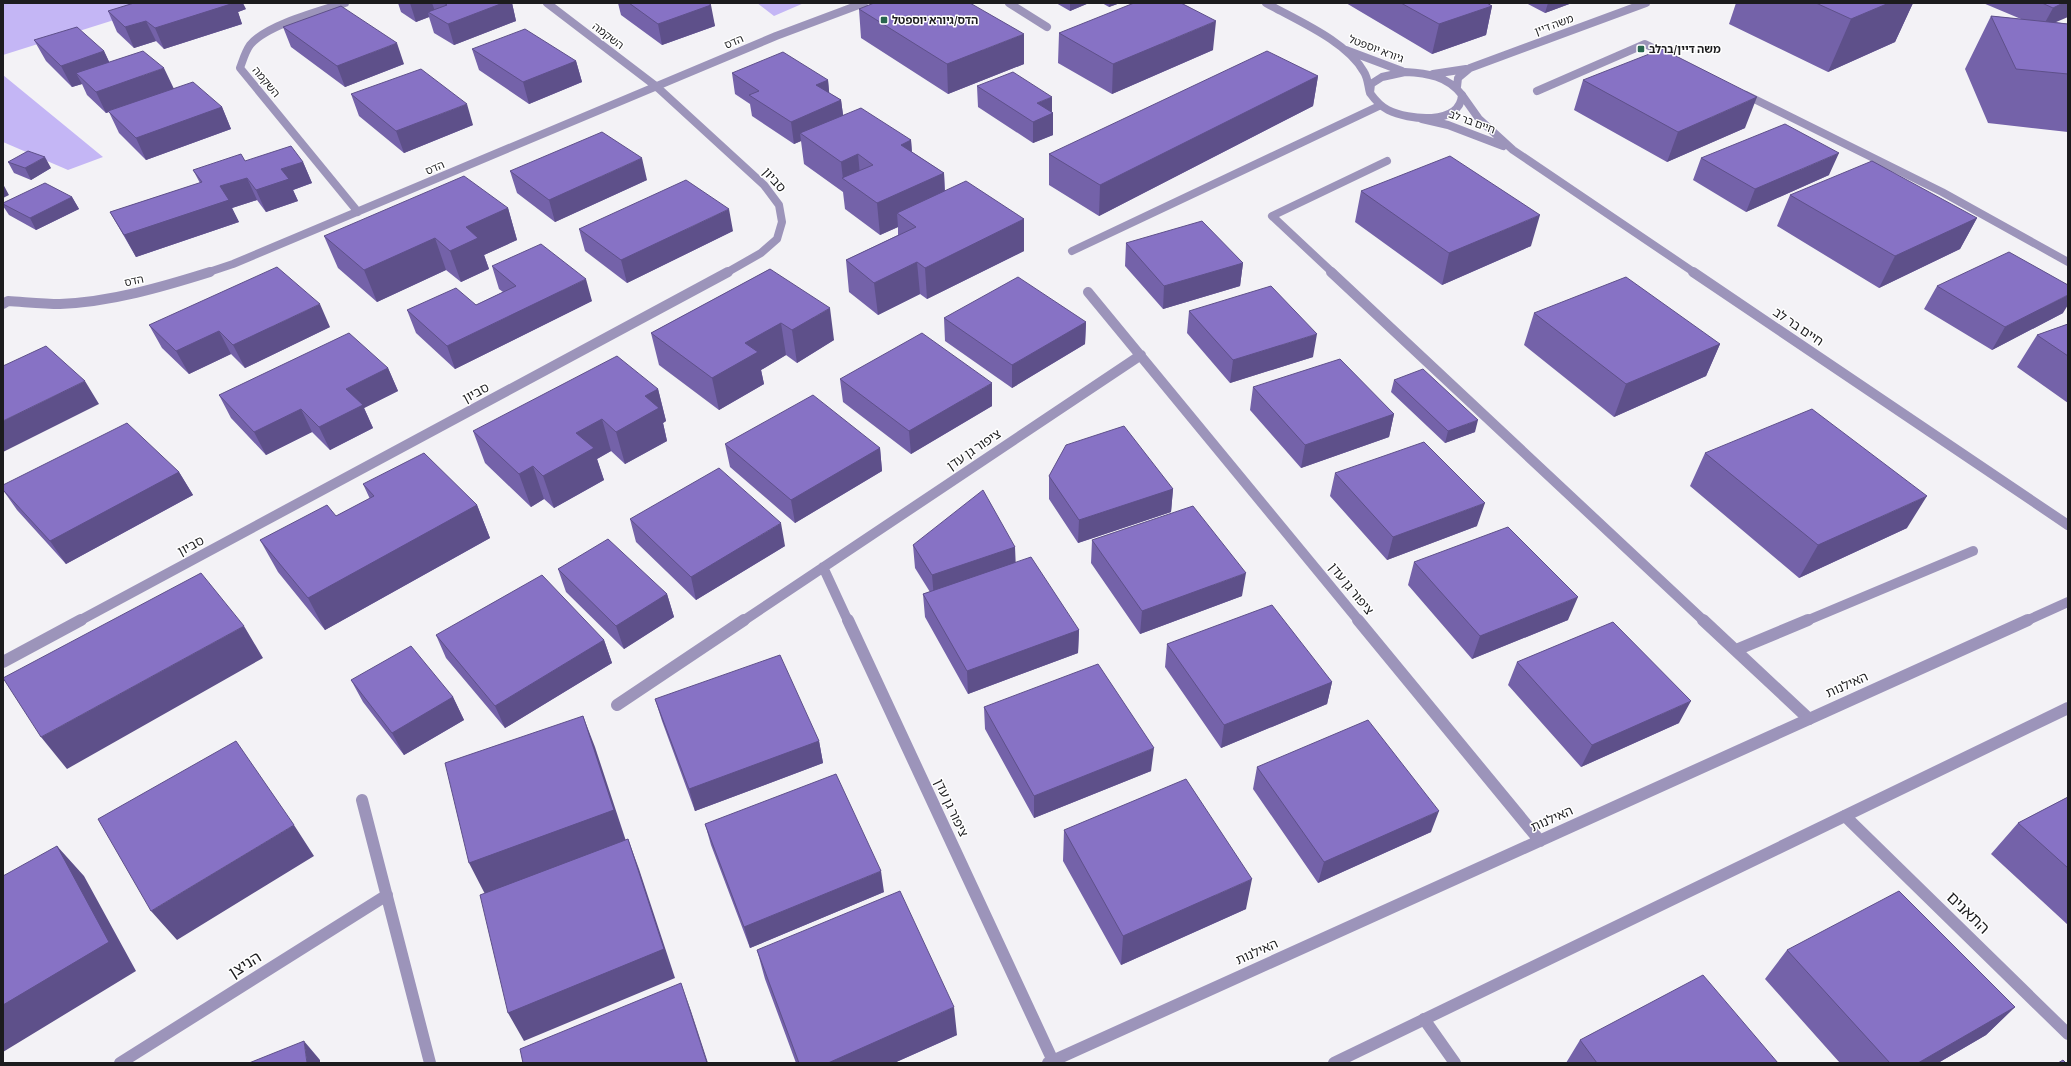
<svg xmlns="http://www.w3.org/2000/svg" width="2071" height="1066" font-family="'Source Sans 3','Noto Sans Hebrew',sans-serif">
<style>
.green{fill:#c4b6f5}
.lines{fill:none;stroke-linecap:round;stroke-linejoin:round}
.service-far2{stroke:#9c94ba;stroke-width:8}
.service-far1{stroke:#9c94ba;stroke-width:10}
.service{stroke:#9c94ba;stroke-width:12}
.pedestrian{stroke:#9c94ba;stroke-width:12}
.minor-far2{stroke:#9c94ba;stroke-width:8}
.minor-far1{stroke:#9c94ba;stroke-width:10}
.minor{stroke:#9c94ba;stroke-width:12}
.tertiary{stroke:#9c94ba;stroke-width:8}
.wall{fill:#7462a9}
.shaded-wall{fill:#5e508a}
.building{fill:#8772c5;stroke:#5e508a}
.poi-dot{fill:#29654f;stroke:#fff;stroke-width:1.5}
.labels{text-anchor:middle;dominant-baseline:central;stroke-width:3;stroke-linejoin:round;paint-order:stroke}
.far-poi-label{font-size:11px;font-weight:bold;fill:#1c1c1e;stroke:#fff;text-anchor:start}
.far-street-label{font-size:11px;fill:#1c1c1e;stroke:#fff}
.street-label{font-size:13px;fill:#1c1c1e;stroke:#fff}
.near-street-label{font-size:16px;fill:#1c1c1e;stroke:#fff}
</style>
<rect width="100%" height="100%" fill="#f3f2f6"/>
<path class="green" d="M 3,3 L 168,3 L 3,55 Z
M 757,3 L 804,3 L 774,16 Z
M 3,75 L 103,157 L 68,170 L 3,142 Z"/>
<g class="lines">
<path class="service-far2" d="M 1009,3 L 1047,27
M 1537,91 L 1645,44 L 1669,56
M 1746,95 L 1942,192 L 2068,262
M 1333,273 L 1272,216 L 1387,161"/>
<path class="service-far1" d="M 1331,272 L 1704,621
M 1806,621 L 1973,551"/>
<path class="service" d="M 1703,620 L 1809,719
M 1736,650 L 1808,620"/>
<path class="pedestrian" d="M 1845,816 L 2068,1034
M 1424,1019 L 1455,1063"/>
<path class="minor-far2" d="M 345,3 C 320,11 266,25 250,45 C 245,52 243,60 240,68 L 358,212
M 547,3 L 657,87 L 764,185 L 779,205 L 782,222 L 777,239 L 761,253 L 726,273
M 1462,95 L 1479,119 L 1513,150 L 1695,273
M 1422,119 L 1448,125 L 1503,146
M 1072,251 L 1379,106
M 206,273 L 233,264 L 776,36 L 864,3"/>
<path class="minor-far1" d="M 1693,272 L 2068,525
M 1088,292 L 1359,621
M 3,304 L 8,301 C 25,302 43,304 60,304 C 111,302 162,287 210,272
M 823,567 L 848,621
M 79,621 L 728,272
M 743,621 L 1141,355
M 2026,621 L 2068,602"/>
<path class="minor" d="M 848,620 L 1053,1061
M 1358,620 L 1540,841
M 3,662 L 81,620
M 617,705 L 744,620
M 362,800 L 430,1063
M 120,1063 L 387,895
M 1048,1063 L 2028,620
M 1334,1063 L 2068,708"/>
<path class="tertiary" d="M 1266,3 C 1296,20 1347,41 1364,72 C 1368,78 1368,86 1370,93
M 1346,50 L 1402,71
M 1405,72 C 1427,73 1448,76 1462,95 C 1460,126 1408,120 1388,110 C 1380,106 1375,100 1370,93 L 1371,84 L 1382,77 Z
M 1433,74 L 1466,69
M 1457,87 L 1458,78 L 1470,68 L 1646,3"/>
</g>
<path class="wall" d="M 398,3 L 512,3 L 516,21 L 454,45 L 434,33 L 429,17 L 416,22 L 401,12 Z
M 618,3 L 708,3 L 715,26 L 662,45 L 621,15 Z
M 1056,3 L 1089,3 L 1070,11 Z
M 1102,3 L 1120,3 L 1109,7 Z
M 1346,3 L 1487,3 L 1492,6 L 1486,35 L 1432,54 Z
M 1526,3 L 1572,3 L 1545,13 Z
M 1736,3 L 1913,3 L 1895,42 L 1828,72 L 1729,24 Z
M 1983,3 L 2068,3 L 2055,22 L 2068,24 L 2068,132 L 1988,123 L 1965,69 L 1991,16 L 2021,19 Z
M 246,9 L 238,12 L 242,24 L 164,49 L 156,41 L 134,48 L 117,32 L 108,11 Z
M 859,9 L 1024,64 L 948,94 L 861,38 Z
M 283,27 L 404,64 L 345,87 L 291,47 Z
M 1059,33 L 1213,50 L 1112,94 L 1058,63 Z
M 34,40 L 104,51 L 109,62 L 173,89 L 222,107 L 231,129 L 146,160 L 119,133 L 109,112 L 106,113 L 87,95 L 82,84 L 72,87 L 46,61 Z
M 472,49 L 576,61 L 582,82 L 529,104 L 479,70 Z
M 732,73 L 828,80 L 829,93 L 841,100 L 843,115 L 911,140 L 912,152 L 944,173 L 945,191 L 1024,219 L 1024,251 L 927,299 L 920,294 L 878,315 L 849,292 L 846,260 L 898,235 L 898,227 L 880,235 L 845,209 L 843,192 L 804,164 L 801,141 L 794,144 L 752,116 L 750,104 L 735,94 Z
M 1318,76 L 1313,106 L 1099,216 L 1049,185 L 1049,154 Z
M 1583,80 L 1745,128 L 1667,162 L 1574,110 Z
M 977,86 L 1053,113 L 1053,135 L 1033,143 L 978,107 Z
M 351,94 L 473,125 L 404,153 L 359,116 Z
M 1701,158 L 1829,175 L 1746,212 L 1693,180 Z
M 245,161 L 303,162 L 312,183 L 293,190 L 298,201 L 266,212 L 257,200 L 232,208 L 239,222 L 136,257 L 110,212 L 200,183 L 193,170 Z
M 8,162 L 51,168 L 31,180 L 14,173 Z
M 510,171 L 647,180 L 555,222 L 517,193 Z
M 1361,191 L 1531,246 L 1442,285 L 1355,222 Z
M 1790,195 L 1977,218 L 1960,249 L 1879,288 L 1777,226 Z
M 72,197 L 79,209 L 36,230 L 9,215 L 3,206 L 3,203 Z
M 508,208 L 517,240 L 484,255 L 489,269 L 461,282 L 446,270 L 377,302 L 338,268 L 324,236 Z
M 579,229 L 733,231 L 627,283 L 585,251 Z
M 1126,243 L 1243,263 L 1240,286 L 1163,309 L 1125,266 Z
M 492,266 L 592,301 L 455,369 L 416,333 L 407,310 L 476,305 L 503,292 L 499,289 Z
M 770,269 L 834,340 L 797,363 L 786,355 L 761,370 L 764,384 L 719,410 L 659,365 L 651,333 Z
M 1937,286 L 2063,313 L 1992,350 L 1924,309 Z
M 1189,311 L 1313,357 L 1230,383 L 1187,333 Z
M 1534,313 L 1720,344 L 1706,376 L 1614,417 L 1524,345 Z
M 944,318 L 1086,322 L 1085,344 L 1012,388 L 945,341 Z
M 2068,324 L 2068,403 L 2017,367 L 2037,335 Z
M 149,325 L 330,327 L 245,368 L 231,354 L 189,374 L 162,348 Z
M 388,368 L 398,391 L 364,408 L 373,428 L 330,450 L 312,432 L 266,455 L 231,418 L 219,395 Z
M 840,379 L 992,406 L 911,454 L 843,402 Z
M 1394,380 L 1475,432 L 1445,443 L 1391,392 Z
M 1253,387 L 1394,414 L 1389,437 L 1301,468 L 1250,410 Z
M 658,389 L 666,421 L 663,423 L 667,441 L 625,464 L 611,451 L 597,459 L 604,480 L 554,508 L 544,499 L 531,507 L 485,463 L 473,431 Z
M 725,444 L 880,448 L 882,471 L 795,523 L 730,467 Z
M 1705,453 L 1907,528 L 1799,578 L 1690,486 Z
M 179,472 L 193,495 L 66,564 L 17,510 L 3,490 L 3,485 Z
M 1335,473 L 1477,526 L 1387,560 L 1330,496 Z
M 1049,476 L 1173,489 L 1171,512 L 1078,543 L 1049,499 Z
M 363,484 L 477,505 L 490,538 L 325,630 L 278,572 L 260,540 L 336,516 L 370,499 Z
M 630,519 L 785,546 L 696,600 L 636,542 Z
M 1092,540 L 1242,596 L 1140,634 L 1091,563 Z
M 913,545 L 1015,547 L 1015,562 L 1079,630 L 1078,653 L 968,694 L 925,617 L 923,594 L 930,592 L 915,568 Z
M 1414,562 L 1568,620 L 1472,659 L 1408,585 Z
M 558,569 L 667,594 L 674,617 L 624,649 L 566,592 Z
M 436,635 L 604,640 L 612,663 L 505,728 L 446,658 Z
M 1167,644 L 1332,682 L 1327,704 L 1221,748 L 1165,667 Z
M 1517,662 L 1679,723 L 1581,767 L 1508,685 Z
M 351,680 L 453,697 L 464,720 L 404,755 L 363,702 Z
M 655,699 L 819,741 L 823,763 L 695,811 L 662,721 Z
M 984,707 L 1151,771 L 1034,818 L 985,729 Z
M 1257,767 L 1431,832 L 1318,883 L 1253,789 Z
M 2068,797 L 2068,925 L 1991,854 L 2018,823 Z
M 705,824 L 884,892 L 750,948 L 711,845 Z
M 1064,830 L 1246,909 L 1121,965 L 1063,861 Z
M 757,950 L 957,1035 L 894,1063 L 796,1063 L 765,979 Z
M 1787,950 L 2015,1007 L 1986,1035 L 1938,1063 L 1840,1063 L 1765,979 Z
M 1580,1040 L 1778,1063 L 1566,1063 Z"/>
<path class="shaded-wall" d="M 227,3 L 243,3 L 246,9 L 238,12 L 242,24 L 164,49 L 155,28 Z
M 410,3 L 432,3 L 436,14 L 428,12 L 429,17 L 416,22 Z
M 503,3 L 512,3 L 516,21 L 454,45 L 448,24 Z
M 1070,3 L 1089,3 L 1070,11 Z
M 1110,3 L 1120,3 L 1109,7 Z
M 1548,3 L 1572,3 L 1545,13 Z
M 1889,3 L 1913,3 L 1895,42 L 1828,72 L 1851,19 Z
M 2063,3 L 2068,3 L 2068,17 L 2042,28 L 2053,8 Z
M 711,5 L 715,26 L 662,45 L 658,24 Z
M 1492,6 L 1486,35 L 1432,54 L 1439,24 Z
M 146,21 L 156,41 L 134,48 L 125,27 Z
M 1216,21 L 1213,50 L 1112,94 L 1113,64 Z
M 1024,34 L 1024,64 L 948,94 L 947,64 Z
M 397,43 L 404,64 L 345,87 L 337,66 Z
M 104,51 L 114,72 L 76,73 L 82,84 L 72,87 L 61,66 Z
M 576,61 L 582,82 L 529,104 L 523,82 Z
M 164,68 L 174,89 L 108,111 L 109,112 L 106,113 L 96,92 Z
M 1318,76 L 1313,106 L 1099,216 L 1100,185 Z
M 828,80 L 830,101 L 816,85 Z
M 1052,97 L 1052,113 L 1053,113 L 1053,135 L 1033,143 L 1033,122 L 1037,103 Z
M 1757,97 L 1745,128 L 1667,162 L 1678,132 Z
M 841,100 L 844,122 L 800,133 L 801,141 L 794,144 L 791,122 Z
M 467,104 L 473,125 L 404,153 L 396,131 Z
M 222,107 L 231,129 L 146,160 L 136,138 Z
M 911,140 L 913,171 L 901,145 Z
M 1839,153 L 1829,175 L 1746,212 L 1755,189 Z
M 858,154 L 861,185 L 843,179 L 841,162 Z
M 45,157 L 51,168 L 31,180 L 25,168 Z
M 642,158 L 647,180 L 555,222 L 549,200 Z
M 303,162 L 312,183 L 293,190 L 298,201 L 266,212 L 256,190 L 281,169 Z
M 944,173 L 945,204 L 897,213 L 898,227 L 880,235 L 877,203 Z
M 247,178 L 257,200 L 232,208 L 239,222 L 136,257 L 124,235 L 220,186 Z
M 3,184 L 9,195 L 3,198 Z
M 72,197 L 79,209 L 36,230 L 30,218 Z
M 508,208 L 517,240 L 484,255 L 489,269 L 461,282 L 450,251 L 466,227 Z
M 729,209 L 733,231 L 627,283 L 621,260 Z
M 1540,215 L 1531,246 L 1442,285 L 1449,253 Z
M 1977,218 L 1960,249 L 1879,288 L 1895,256 Z
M 1024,219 L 1024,251 L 927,299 L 925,268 Z
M 435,238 L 446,270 L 377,302 L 364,270 Z
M 917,262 L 920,294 L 878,315 L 874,283 Z
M 1243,263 L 1240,286 L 1163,309 L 1164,286 Z
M 586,279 L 592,301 L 455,369 L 447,346 Z
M 2068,295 L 2068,305 L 2063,313 L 1992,350 L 2005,327 Z
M 320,304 L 330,327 L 245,368 L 233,345 Z
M 830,308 L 834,340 L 797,363 L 792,330 Z
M 1086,322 L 1085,344 L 1012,388 L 1012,365 Z
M 781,323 L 786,355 L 761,370 L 764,384 L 719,410 L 712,378 L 745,343 Z
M 219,331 L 231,354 L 189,374 L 176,351 Z
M 1317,334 L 1313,357 L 1230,383 L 1233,360 Z
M 1720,344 L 1706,376 L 1614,417 L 1626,384 Z
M 388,368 L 398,391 L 364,408 L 373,428 L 330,450 L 319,427 L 346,389 Z
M 85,381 L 99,404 L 3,452 L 3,421 Z
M 992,383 L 992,406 L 911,454 L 909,431 Z
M 658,389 L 666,421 L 663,423 L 667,441 L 625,464 L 616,432 L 645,396 Z
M 301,409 L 312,432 L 266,455 L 254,432 Z
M 1394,414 L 1389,437 L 1301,468 L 1305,445 Z
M 602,419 L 611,451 L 597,459 L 604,480 L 554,508 L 543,476 L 576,433 Z
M 1478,420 L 1475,432 L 1445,443 L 1448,431 Z
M 880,448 L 882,471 L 795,523 L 791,500 Z
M 533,466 L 544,499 L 531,507 L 519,474 Z
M 179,472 L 193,495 L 66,564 L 50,541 Z
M 1173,489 L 1171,512 L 1078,543 L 1079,520 Z
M 1927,496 L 1907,528 L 1799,578 L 1818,545 Z
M 1485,503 L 1477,526 L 1387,560 L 1393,537 Z
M 477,505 L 490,538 L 325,630 L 308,598 Z
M 781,523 L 785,546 L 696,600 L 691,577 Z
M 1015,547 L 1016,570 L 934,598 L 932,575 Z
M 1246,573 L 1242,596 L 1140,634 L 1142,611 Z
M 667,594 L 674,617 L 624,649 L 616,626 Z
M 1578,597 L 1568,620 L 1472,659 L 1480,636 Z
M 244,626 L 263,658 L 67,769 L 41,737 Z
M 1079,630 L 1078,653 L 968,694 L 967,671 Z
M 604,640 L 612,663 L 505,728 L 495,706 Z
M 1332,682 L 1327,704 L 1221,748 L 1224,725 Z
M 453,697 L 464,720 L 404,755 L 392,733 Z
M 1691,701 L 1679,723 L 1581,767 L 1592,745 Z
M 583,716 L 595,747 L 626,841 L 485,894 L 469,863 Z
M 819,741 L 823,763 L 695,811 L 689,789 Z
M 1154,748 L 1151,771 L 1034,818 L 1034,796 Z
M 1439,811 L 1431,832 L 1318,883 L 1324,862 Z
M 294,825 L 314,856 L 177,940 L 151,911 Z
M 628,839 L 639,869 L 675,978 L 524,1041 L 508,1013 Z
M 57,846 L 84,876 L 136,971 L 3,1052 L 3,1005 Z
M 881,871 L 884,892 L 750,948 L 744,927 Z
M 1252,879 L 1246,909 L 1121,965 L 1123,936 Z
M 681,983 L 691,1011 L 708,1063 L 707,1063 Z
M 954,1007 L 957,1035 L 894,1063 L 828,1063 Z
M 2015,1007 L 1986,1035 L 1938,1063 L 1918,1063 Z
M 304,1041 L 320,1060 L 320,1063 L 307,1063 Z"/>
<path class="building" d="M 134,3 L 234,3 L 155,28 L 146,21 L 125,27 L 108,11 Z
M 444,3 L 503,3 L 448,24 L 428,12 L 447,5 Z
M 629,3 L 708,3 L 711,5 L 658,24 Z
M 874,3 L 970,3 L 1024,34 L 947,64 L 859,9 Z
M 1134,3 L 1181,3 L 1216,21 L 1113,64 L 1059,33 Z
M 1401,3 L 1487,3 L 1492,6 L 1439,24 Z
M 1816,3 L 1889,3 L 1851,19 Z
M 2042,3 L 2063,3 L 2053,8 Z
M 341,6 L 397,43 L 337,66 L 283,27 Z
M 1991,16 L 2068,24 L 2068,74 L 2016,69 Z
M 77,27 L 104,51 L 61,66 L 34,40 Z
M 525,29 L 576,61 L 523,82 L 472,49 Z
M 1662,49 L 1757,97 L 1678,132 L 1583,80 Z
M 143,51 L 164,68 L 96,92 L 76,73 Z
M 1267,51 L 1318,76 L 1100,185 L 1049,154 Z
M 783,52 L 828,80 L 816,85 L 841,100 L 791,122 L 749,95 L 759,91 L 732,73 Z
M 421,69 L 467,104 L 396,131 L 351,94 Z
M 1013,72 L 1052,97 L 1037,103 L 1053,113 L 1033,122 L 977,86 Z
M 193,82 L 222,107 L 136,138 L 108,111 Z
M 861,108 L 911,140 L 901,145 L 944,173 L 877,203 L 842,178 L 873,165 L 858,154 L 841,162 L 800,133 Z
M 1785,124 L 1839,153 L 1755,189 L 1701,158 Z
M 602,132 L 642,158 L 549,200 L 510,171 Z
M 291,146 L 303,162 L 281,169 L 289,179 L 256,190 L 247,178 L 220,186 L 229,200 L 124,235 L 110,212 L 202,182 L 193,170 L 241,154 L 245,161 Z
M 28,151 L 45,157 L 25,168 L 8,162 Z
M 1450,156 L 1540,215 L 1449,253 L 1361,191 Z
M 1872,161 L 1977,218 L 1895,256 L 1790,195 Z
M 464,176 L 508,208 L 466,227 L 478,238 L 450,251 L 435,238 L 364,270 L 324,236 Z
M 686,180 L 729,209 L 621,260 L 579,229 Z
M 966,181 L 1024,219 L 925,268 L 917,262 L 874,283 L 846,260 L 916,227 L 897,213 Z
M 45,183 L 72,197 L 30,218 L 3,204 L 3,203 Z
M 1202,221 L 1243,263 L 1164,286 L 1126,243 Z
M 541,244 L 586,279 L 447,346 L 407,310 L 456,288 L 476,305 L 516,286 L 492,266 Z
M 2009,252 L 2068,285 L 2068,295 L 2005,327 L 1937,286 Z
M 277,267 L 320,304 L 233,345 L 219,331 L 176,351 L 149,325 Z
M 770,269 L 830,308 L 792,330 L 781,323 L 745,343 L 758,352 L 712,378 L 651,333 Z
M 1018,277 L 1086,322 L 1012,365 L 944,318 Z
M 1626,277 L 1720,344 L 1626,384 L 1534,313 Z
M 1271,286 L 1317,334 L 1233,360 L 1189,311 Z
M 2068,324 L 2068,356 L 2037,335 Z
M 349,333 L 388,368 L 346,389 L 363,405 L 319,427 L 301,409 L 254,432 L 219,395 Z
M 922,333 L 992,383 L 909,431 L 840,379 Z
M 46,346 L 85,381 L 3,421 L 3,366 Z
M 617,356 L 658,389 L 645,396 L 659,408 L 616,432 L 602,419 L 576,433 L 594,448 L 543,476 L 533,466 L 519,474 L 473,431 Z
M 1340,359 L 1394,414 L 1305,445 L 1253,387 Z
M 1423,369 L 1478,420 L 1448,431 L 1394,380 Z
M 813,395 L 880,448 L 791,500 L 725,444 Z
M 1812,409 L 1927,496 L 1818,545 L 1705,453 Z
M 127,423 L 179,472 L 50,541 L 3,490 L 3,485 Z
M 1124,426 L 1173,489 L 1079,520 L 1049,476 L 1066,445 Z
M 1424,442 L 1485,503 L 1393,537 L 1335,473 Z
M 424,453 L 477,505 L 308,598 L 260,540 L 327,505 L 336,516 L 374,496 L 363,484 Z
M 719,468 L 781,523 L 691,577 L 630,519 Z
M 983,490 L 1015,547 L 932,575 L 913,545 Z
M 1193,506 L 1246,573 L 1142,611 L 1092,540 Z
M 1508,527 L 1578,597 L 1480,636 L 1414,562 Z
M 608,539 L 667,594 L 616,626 L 558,569 Z
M 1031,557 L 1079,630 L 967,671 L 923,594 Z
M 201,573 L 244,626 L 41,737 L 3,678 Z
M 542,575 L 604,640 L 495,706 L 436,635 Z
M 1272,605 L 1332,682 L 1224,725 L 1167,644 Z
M 1613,622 L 1691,701 L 1592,745 L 1517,662 Z
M 411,646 L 453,697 L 392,733 L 351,680 Z
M 780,655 L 819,741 L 689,789 L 655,699 Z
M 1098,664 L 1154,748 L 1034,796 L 984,707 Z
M 583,716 L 614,810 L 469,863 L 445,763 Z
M 1368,720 L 1439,811 L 1324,862 L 1257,767 Z
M 236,741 L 294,825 L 151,911 L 98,819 Z
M 836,774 L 881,871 L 744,927 L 705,824 Z
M 1186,779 L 1252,879 L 1123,936 L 1064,830 Z
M 2068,797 L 2068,868 L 2018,823 Z
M 628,839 L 664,949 L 508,1013 L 480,895 Z
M 57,846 L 109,942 L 3,1005 L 3,876 Z
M 900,891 L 954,1007 L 828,1063 L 799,1063 L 757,950 Z
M 1899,891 L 2015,1007 L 1918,1063 L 1890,1063 L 1787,950 Z
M 1703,975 L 1778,1063 L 1597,1063 L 1580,1040 Z
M 681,983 L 707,1063 L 523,1063 L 520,1049 Z
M 304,1041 L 307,1063 L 249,1063 Z
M 2063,1060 L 2066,1063 L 2058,1063 Z"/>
<g class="poi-dot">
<rect x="880" y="16" width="8" height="8" rx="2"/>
<rect x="1637" y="45" width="8" height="8" rx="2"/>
</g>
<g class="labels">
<g class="far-poi-label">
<text x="892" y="20">הדס/גיורא יוספטל</text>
<text x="1649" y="49">משה דיין/ברלב</text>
</g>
<g class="far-street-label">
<text transform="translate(1554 25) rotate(-20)">משה דיין</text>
<text transform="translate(608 36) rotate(37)">השקמה</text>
<text transform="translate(734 42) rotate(-23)">הדס</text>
<text transform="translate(1376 49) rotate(21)">גיורא יוספטל</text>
<text transform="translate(266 82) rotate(50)">השקמה</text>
<text transform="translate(1472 122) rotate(20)">חיים בר לב</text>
<text transform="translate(435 168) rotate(-23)">הדס</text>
<text transform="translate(134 281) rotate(-12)">הדס</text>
</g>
<g class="street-label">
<text transform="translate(774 180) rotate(48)">סביון</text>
<text transform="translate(1798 327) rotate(34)">חיים בר לב</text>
<text transform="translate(476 393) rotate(-28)">סביון</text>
<text transform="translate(974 450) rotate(-34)">ציפור גן עדן</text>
<text transform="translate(191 546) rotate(-28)">סביון</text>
<text transform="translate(1351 589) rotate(51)">ציפור גן עדן</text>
<text transform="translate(1847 685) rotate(-24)">האילנות</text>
<text transform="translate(951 808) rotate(65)">ציפור גן עדן</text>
<text transform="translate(1552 819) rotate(-24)">האילנות</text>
<text transform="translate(1257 952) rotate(-24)">האילנות</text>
</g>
<g class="near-street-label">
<text transform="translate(1968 913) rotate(44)">התאנים</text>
<text transform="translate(245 965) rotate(-32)">הניצן</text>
</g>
</g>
<rect width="2071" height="1066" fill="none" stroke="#1c1c1e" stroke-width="8"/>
</svg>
